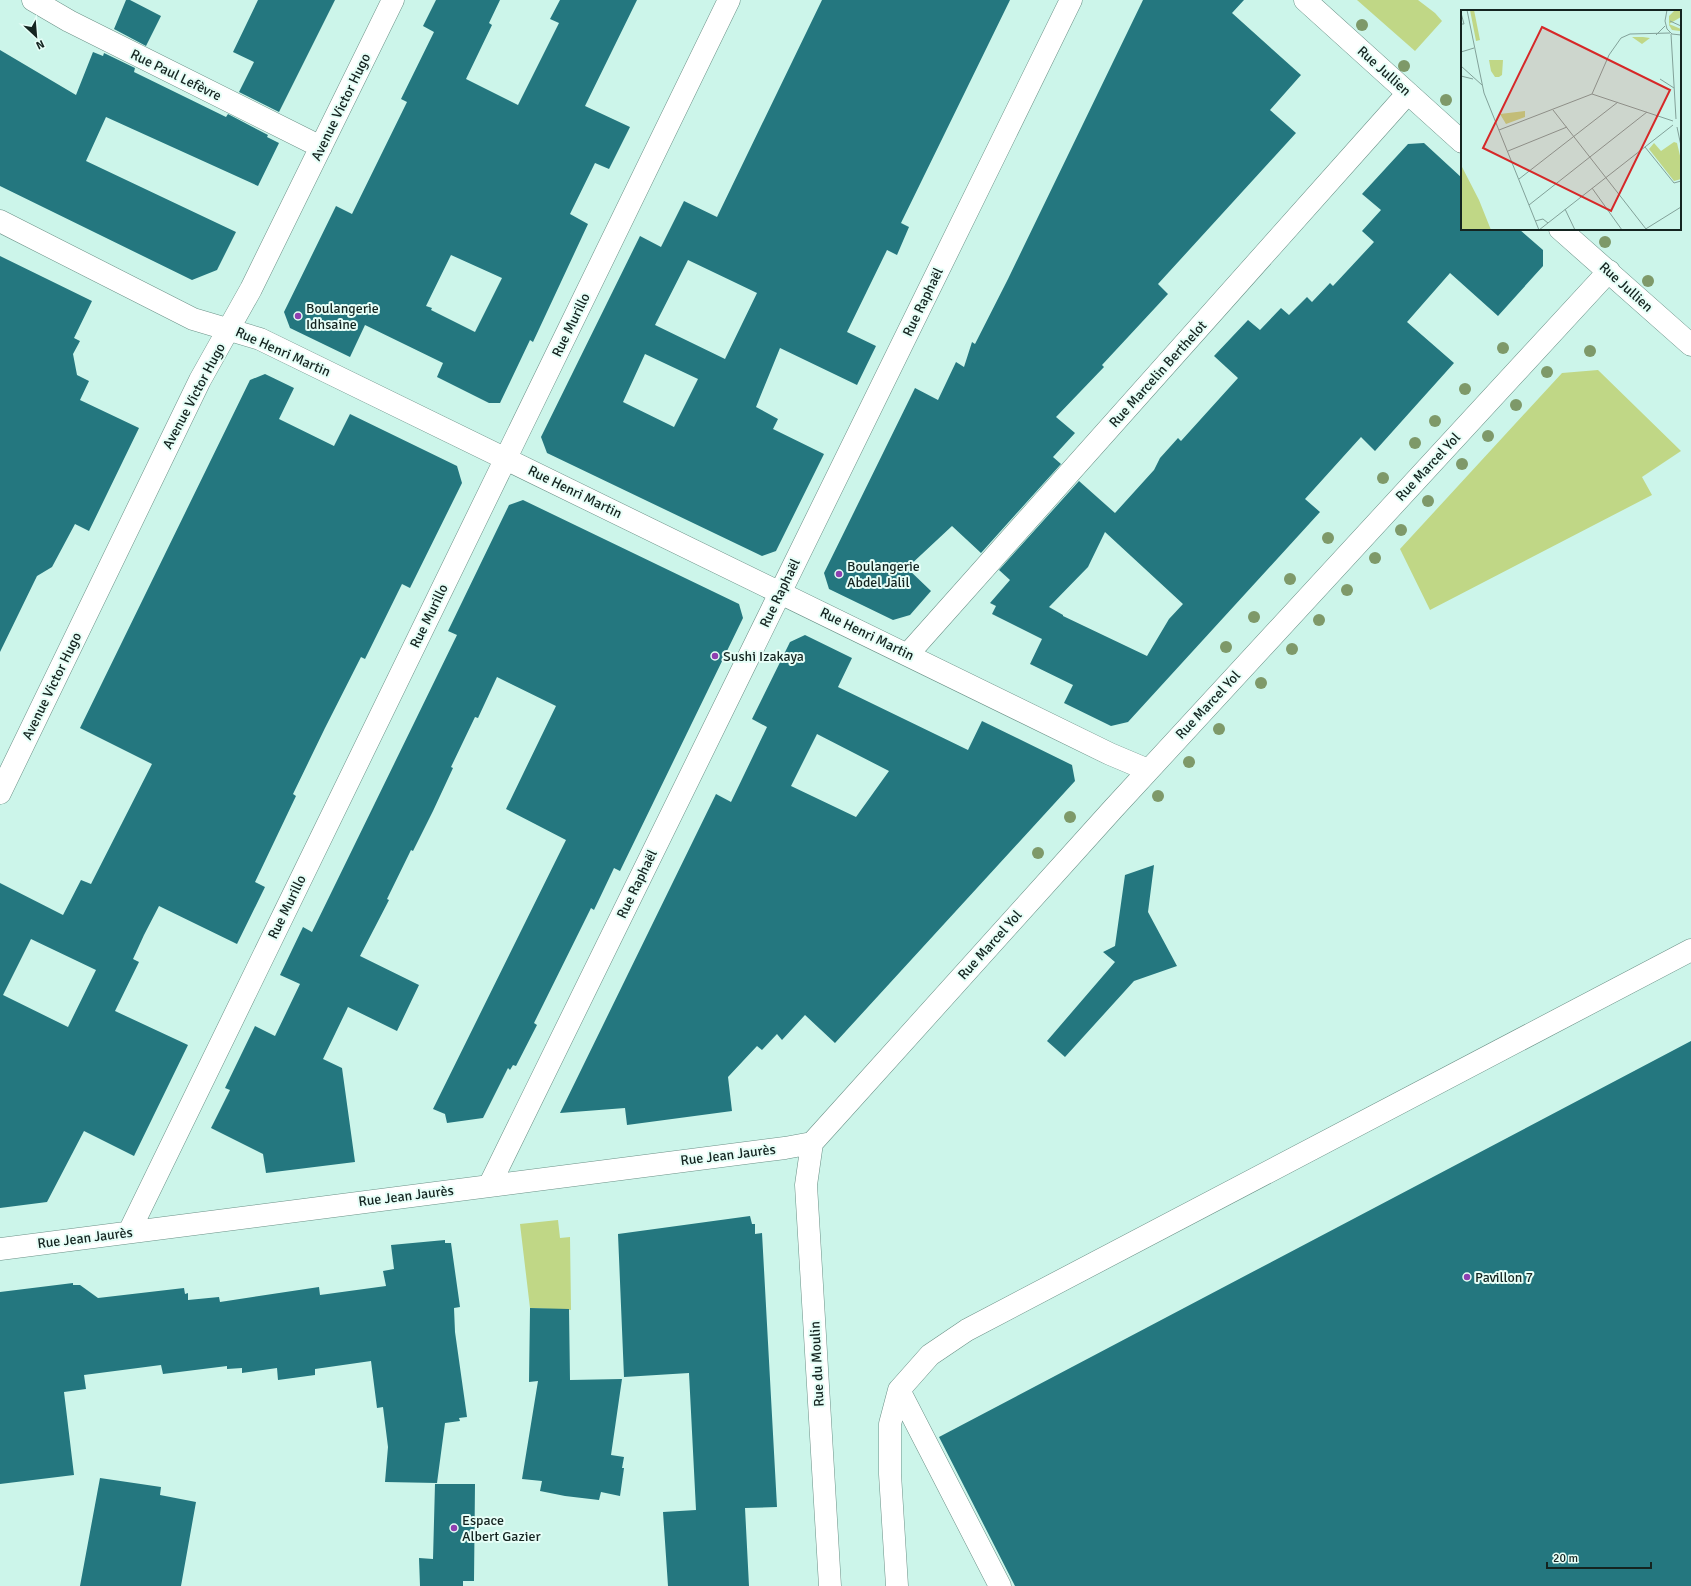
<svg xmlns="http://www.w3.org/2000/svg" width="1691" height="1586" font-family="Signika,sans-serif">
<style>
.green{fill:#c0d786}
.building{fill:#24777f;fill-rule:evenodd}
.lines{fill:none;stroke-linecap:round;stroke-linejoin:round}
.minor-casing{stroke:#6b9187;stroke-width:23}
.minor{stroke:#fff;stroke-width:22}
.tree{fill:#7e9969}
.poi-dot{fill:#8e40b0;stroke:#e6fef7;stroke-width:1.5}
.labels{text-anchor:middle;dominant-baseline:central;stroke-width:4;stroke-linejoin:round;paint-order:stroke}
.street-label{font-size:14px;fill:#142420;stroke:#e6fef7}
.poi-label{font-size:14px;fill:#142420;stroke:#e6fef7;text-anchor:start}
.inset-road{fill:none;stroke:#82a199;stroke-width:1}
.view{fill:#d62828;fill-opacity:0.15;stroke:#d62828;stroke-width:2}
.inset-edge{fill:none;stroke:#142420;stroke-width:2}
</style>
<rect width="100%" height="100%" fill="#ccf5ea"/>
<path class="green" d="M 1357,0 L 1418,0 L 1435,13 L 1442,21 L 1415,51 Z
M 1598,370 L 1681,451 L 1642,477 L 1652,495 L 1430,610 L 1400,549 L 1562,373 Z
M 558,1220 L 560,1238 L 570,1237 L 571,1310 L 530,1308 L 520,1224 Z"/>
<path class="building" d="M 126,0 L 130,0 L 161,16 L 146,46 L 114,29 Z
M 258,0 L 335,0 L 279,112 L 239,92 L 254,62 L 233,52 Z
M 436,0 L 500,0 L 489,23 L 492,25 L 466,79 L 518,105 L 559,23 L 550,19 L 560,0 L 637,0 L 585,106 L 630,127 L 609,169 L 595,163 L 570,214 L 588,224 L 533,342 L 530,340 L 500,403 L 489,403 L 437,377 L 443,363 L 365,325 L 350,357 L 290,328 L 284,312 L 336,206 L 352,214 L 407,102 L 401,99 L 434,32 L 423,26 ZM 451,255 L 502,278 L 475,332 L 431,310 L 432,308 L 426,306 Z
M 822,0 L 1010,0 L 901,223 L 909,227 L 897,255 L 887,250 L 847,332 L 876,346 L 857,385 L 780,348 L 756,407 L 778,419 L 773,429 L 824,454 L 776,551 L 762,556 L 547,453 L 541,437 L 640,236 L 661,247 L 684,201 L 717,217 ZM 688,260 L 757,293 L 725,359 L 655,325 ZM 645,354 L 698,379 L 674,427 L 623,402 Z
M 1143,0 L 1244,0 L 1232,13 L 1301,75 L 1270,110 L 1296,133 L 1158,284 L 1168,294 L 1102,365 L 1104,367 L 1056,417 L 1075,433 L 1053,457 L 1061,464 L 981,553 L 952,526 L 907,568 L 931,591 L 910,615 L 893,620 L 829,589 L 824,573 L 915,388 L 938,400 L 956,362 L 964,367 L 972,342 L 975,344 L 1008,279 Z
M 0,50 L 76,95 L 93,52 L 103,56 L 104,53 L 135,68 L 134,72 L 226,117 L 228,114 L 268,135 L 267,137 L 279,143 L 258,186 L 106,117 L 86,161 L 236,232 L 217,270 L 192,280 L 0,186 Z
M 1424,143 L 1462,178 L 1462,229 L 1519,229 L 1543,250 L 1543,266 L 1498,316 L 1450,273 L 1407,322 L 1454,363 L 1375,451 L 1361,437 L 1305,499 L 1320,512 L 1128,722 L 1111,726 L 1064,703 L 1073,685 L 1030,664 L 1042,639 L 992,614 L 996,606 L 990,603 L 1010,580 L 999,570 L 1079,481 L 1115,513 L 1154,470 L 1160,458 L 1178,438 L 1181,441 L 1238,378 L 1214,356 L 1248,320 L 1260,330 L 1281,308 L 1289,315 L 1307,297 L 1312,302 L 1330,283 L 1333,286 L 1374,242 L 1362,231 L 1381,210 L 1362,194 L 1408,144 ZM 1105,532 L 1183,604 L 1169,619 L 1147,656 L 1063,616 L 1063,615 L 1049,607 L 1088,567 Z
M 0,256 L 92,301 L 74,338 L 80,341 L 73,354 L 77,375 L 89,381 L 80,400 L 139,428 L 89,531 L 75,524 L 52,567 L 37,576 L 0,652 Z
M 265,374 L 294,388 L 279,419 L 334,446 L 350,414 L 457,466 L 462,483 L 410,588 L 402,584 L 365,659 L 361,657 L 325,728 L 293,794 L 296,796 L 255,882 L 265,887 L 237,944 L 159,906 L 144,935 L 133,959 L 139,962 L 115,1011 L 188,1045 L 134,1156 L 84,1131 L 47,1202 L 0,1208 L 0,883 L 63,915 L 81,880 L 91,884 L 152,764 L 80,728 L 250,380 ZM 31,939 L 96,970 L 68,1027 L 3,995 Z
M 523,500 L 739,604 L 743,618 L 620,871 L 614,868 L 594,910 L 591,908 L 534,1023 L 537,1025 L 516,1066 L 513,1065 L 510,1070 L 508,1068 L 483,1118 L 447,1123 L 445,1114 L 433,1109 L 566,840 L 506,809 L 556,706 L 497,677 L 478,718 L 475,717 L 451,767 L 453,768 L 433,811 L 413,851 L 411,850 L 387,899 L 389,900 L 360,956 L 419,985 L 397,1031 L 348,1007 L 323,1059 L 342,1068 L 355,1162 L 266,1173 L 263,1154 L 211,1128 L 230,1090 L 225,1088 L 255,1026 L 275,1036 L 300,984 L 280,975 L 303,927 L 312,932 L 457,635 L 448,631 L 509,505 Z
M 805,635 L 852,658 L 838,687 L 968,750 L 982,721 L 1072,765 L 1075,781 L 835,1043 L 805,1015 L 782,1040 L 777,1034 L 762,1050 L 757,1046 L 728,1077 L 732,1111 L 627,1125 L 625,1108 L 560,1113 L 716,794 L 731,802 L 767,727 L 752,719 L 790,642 ZM 817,734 L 889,771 L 856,817 L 791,786 Z
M 1154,865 L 1148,912 L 1177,966 L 1134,981 L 1065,1057 L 1047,1041 L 1115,962 L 1103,952 L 1115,946 L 1125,875 Z
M 1691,1041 L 1691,1586 L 1015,1586 L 939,1437 Z
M 750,1216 L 752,1224 L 755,1224 L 755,1234 L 762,1233 L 777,1507 L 745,1508 L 749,1586 L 668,1586 L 663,1512 L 696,1510 L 689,1373 L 624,1377 L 618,1234 Z
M 445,1240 L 445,1243 L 451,1243 L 460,1307 L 454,1308 L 455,1332 L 467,1417 L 459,1418 L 460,1421 L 445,1423 L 437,1483 L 385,1482 L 388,1447 L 383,1407 L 377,1408 L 371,1361 L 315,1369 L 315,1375 L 278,1380 L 277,1368 L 242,1373 L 242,1368 L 227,1369 L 227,1366 L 163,1374 L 161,1365 L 84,1375 L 86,1389 L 64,1392 L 74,1475 L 0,1484 L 0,1292 L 73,1283 L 73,1285 L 80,1285 L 98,1298 L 184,1288 L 185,1294 L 188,1293 L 188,1300 L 219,1297 L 220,1302 L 319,1287 L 320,1295 L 386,1286 L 383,1271 L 394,1269 L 391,1245 Z
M 530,1308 L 569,1309 L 570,1380 L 622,1379 L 611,1455 L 624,1457 L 622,1468 L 624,1468 L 620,1496 L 601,1492 L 599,1500 L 565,1496 L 540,1491 L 542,1481 L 522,1479 L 538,1381 L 529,1382 Z
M 100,1478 L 161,1487 L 160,1495 L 196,1502 L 181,1586 L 80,1586 Z
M 435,1484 L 475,1484 L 474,1581 L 463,1581 L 463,1586 L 420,1586 L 419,1558 L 433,1559 Z"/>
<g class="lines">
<g class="minor-casing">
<path id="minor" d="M 33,0 L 69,21 L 321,147
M 1305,0 L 1462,142
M 0,221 L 193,319 L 260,339 L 1110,754 L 1148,770
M 1560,229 L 1691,345
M 908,654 L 1408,93
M 0,793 L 200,380 L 251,289 L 393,0
M 812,1143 L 1113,809 L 1609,271
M 812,1143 L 806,1185 L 830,1586
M 489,1186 L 1071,0
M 129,1232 L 729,0
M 0,1249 L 785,1148 L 812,1143
M 899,1390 L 1000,1586
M 897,1586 L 890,1474 L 890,1424 L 899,1390 L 930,1355 L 967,1330 L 1691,950"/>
</g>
<use href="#minor" class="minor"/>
</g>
<g class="tree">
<circle cx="1362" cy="25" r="6"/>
<circle cx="1404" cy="66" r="6"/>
<circle cx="1446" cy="100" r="6"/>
<circle cx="1605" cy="242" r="6"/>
<circle cx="1648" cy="281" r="6"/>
<circle cx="1503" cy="348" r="6"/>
<circle cx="1590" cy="351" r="6"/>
<circle cx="1547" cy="372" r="6"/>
<circle cx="1465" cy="389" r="6"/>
<circle cx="1516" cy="405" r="6"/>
<circle cx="1435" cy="421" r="6"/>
<circle cx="1488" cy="436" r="6"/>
<circle cx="1415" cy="443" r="6"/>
<circle cx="1462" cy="464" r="6"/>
<circle cx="1383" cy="478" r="6"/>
<circle cx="1428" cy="501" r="6"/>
<circle cx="1401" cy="530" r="6"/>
<circle cx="1328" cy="538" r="6"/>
<circle cx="1375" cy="558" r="6"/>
<circle cx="1290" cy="579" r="6"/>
<circle cx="1347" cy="590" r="6"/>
<circle cx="1254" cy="617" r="6"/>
<circle cx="1319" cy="620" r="6"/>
<circle cx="1226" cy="647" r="6"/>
<circle cx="1292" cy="649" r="6"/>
<circle cx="1261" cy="683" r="6"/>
<circle cx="1219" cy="729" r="6"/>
<circle cx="1189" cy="762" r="6"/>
<circle cx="1158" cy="796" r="6"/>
<circle cx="1070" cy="817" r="6"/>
<circle cx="1038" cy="853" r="6"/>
</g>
<g class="poi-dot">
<circle cx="298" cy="316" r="4"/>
<circle cx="839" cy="574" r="4"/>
<circle cx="715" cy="656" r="4"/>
<circle cx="1467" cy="1277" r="4"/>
<circle cx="454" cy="1528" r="4"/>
</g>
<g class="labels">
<g class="street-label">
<text transform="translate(1384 71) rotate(42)">Rue Jullien</text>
<text transform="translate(176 75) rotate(26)">Rue Paul Lefèvre</text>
<text transform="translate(341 107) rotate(-64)">Avenue Victor Hugo</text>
<text transform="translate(1626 287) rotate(42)">Rue Jullien</text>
<text transform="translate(923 302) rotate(-64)">Rue Raphaël</text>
<text transform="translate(571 325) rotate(-64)">Rue Murillo</text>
<text transform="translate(283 352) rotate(24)">Rue Henri Martin</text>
<text transform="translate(1158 374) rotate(-48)">Rue Marcelin Berthelot</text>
<text transform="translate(194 396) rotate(-62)">Avenue Victor Hugo</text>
<text transform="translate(1428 467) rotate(-47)">Rue Marcel Yol</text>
<text transform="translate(575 492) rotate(26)">Rue Henri Martin</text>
<text transform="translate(780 593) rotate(-64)">Rue Raphaël</text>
<text transform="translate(429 616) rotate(-64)">Rue Murillo</text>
<text transform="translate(867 634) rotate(26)">Rue Henri Martin</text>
<text transform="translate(52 686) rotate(-64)">Avenue Victor Hugo</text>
<text transform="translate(1208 705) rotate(-47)">Rue Marcel Yol</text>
<text transform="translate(637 884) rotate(-64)">Rue Raphaël</text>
<text transform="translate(287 907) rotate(-64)">Rue Murillo</text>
<text transform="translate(990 945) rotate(-48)">Rue Marcel Yol</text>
<text transform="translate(728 1155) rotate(-7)">Rue Jean Jaurès</text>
<text transform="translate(406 1196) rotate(-7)">Rue Jean Jaurès</text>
<text transform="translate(85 1238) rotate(-7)">Rue Jean Jaurès</text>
<text transform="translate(817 1364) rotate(-93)">Rue du Moulin</text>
</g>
<g class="poi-label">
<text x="306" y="308">Boulangerie<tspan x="306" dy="16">Idhsaine</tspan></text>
<text x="847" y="566">Boulangerie<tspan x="847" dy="16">Abdel Jalil</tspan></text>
<text x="723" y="656">Sushi Izakaya</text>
<text x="1475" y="1277">Pavillon 7</text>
<text x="462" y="1520">Espace<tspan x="462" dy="16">Albert Gazier</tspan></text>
</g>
</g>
<g transform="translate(1461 10)">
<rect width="220" height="220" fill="#ccf5ea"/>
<path d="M 9,0 L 13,0 L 19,30 L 15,31 ZM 214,0 L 220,0 L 220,7 L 208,14 L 220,19 L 219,21 L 211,20 L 208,15 L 208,6 ZM 171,27 L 182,27 L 189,28 L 181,34 ZM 28,50 L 42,50 L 41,65 L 38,67 L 34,67 L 30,61 ZM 64,101 L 64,107 L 45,114 L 39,104 ZM 213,132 L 216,133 L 220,150 L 220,169 L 213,171 L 188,139 L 193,133 L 200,141 ZM 0,155 L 18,190 L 30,220 L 0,220 Z" fill="#c0d786"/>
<path class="inset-road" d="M 6,0 L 23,83 L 78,220M 206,0 L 204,11 L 206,19 L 211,24 L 220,25M 0,3 L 3,14 L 0,14M 209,11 L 220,16M 210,24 L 215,109M 195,25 L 204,16M 0,42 L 13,38M 0,56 L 21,75M 0,66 L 12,69M 199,69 L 213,78M 131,84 L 148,45 L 160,28 L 169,24 L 209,23M 131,84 L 212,111M 92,100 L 185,219M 216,117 L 220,136M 38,120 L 131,84M 184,137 L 213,173 L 220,171M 47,141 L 106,117M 58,169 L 157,92M 131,178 L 161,220M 68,195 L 186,102M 104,199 L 114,220M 74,211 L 82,209 L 87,213M 78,220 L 212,115M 183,220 L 220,197"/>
<path class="view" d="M 81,17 L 209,80 L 150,201 L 22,138 Z"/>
<rect width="220" height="220" class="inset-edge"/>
</g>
<g transform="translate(36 36) rotate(154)" stroke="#e6fef7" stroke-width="3" paint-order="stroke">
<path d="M0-3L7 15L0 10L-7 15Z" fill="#142420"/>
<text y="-6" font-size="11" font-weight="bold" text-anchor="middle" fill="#142420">N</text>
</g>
<path d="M1547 1562v6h104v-6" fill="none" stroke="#142420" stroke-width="2"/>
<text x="1553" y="1562" font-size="12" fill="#142420" stroke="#e6fef7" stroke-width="3" paint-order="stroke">20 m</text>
</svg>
